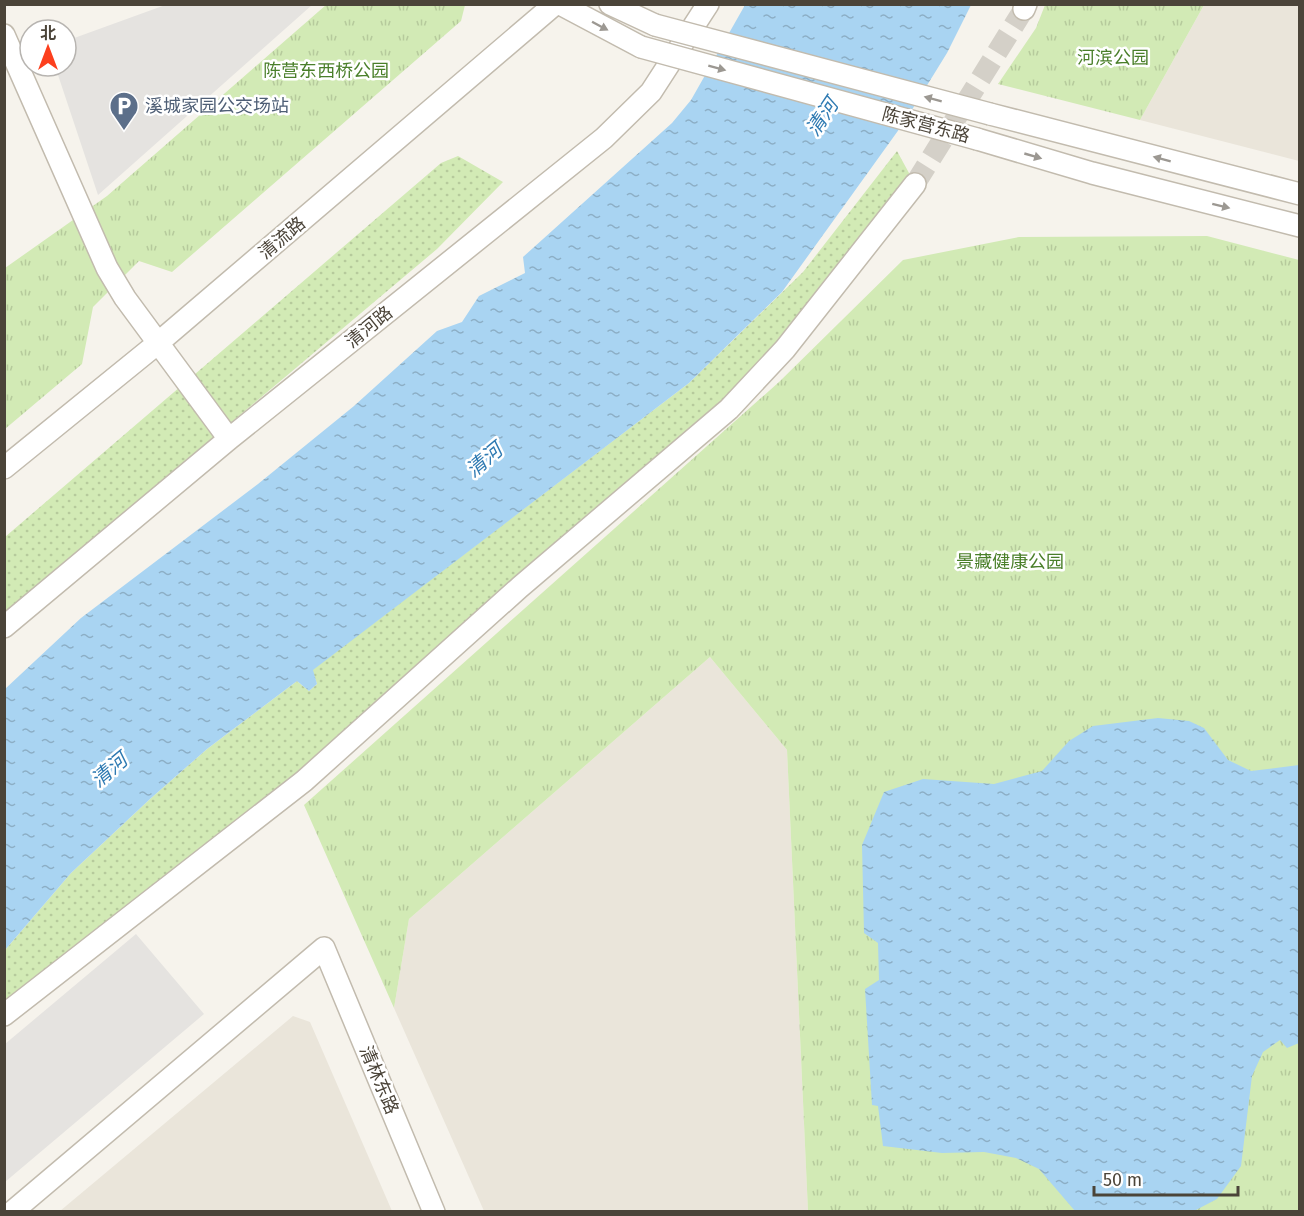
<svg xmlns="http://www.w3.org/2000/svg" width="1304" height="1216" font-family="'Fira Sans','Noto Sans SC',sans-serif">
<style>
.residential{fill:#eae5da}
.grass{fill:url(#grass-dots)}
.park{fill:url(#park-tufts)}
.parking{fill:#e5e3e0}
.water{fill:url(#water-ripples)}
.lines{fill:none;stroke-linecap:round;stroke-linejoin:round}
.minor-tunnel{stroke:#d4d0c8;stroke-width:21;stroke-dasharray:21 10;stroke-linecap:butt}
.minor-casing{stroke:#c2bbae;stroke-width:24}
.minor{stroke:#fff;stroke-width:21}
.minor-bridge-casing{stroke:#c2bbae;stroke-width:24;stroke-linecap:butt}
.minor-bridge{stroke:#fff;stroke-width:21}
.oneway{fill:#9c9892}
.labels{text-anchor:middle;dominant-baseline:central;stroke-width:5;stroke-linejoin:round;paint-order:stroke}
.park-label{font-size:18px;fill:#4a7f2a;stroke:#fff}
.service-label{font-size:18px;fill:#4e5e75;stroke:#fff;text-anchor:start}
.street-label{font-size:18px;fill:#4b4439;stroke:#fff}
.water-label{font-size:20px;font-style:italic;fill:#2e7ab2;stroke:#fff}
</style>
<defs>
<pattern id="grass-dots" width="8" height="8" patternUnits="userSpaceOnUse" patternTransform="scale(1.5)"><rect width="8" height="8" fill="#d2eab5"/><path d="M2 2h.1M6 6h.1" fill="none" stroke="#b6ca9c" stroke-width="1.8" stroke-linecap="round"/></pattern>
<pattern id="park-tufts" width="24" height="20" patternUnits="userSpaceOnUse" patternTransform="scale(1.5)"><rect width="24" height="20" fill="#d2eab5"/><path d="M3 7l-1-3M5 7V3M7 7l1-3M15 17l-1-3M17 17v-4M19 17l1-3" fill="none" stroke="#b6ca9c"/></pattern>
<pattern id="water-ripples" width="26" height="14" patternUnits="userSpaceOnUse" patternTransform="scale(1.5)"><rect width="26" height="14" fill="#a9d4f2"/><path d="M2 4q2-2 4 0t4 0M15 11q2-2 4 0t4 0" fill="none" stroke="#8caec5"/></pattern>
</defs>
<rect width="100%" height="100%" fill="#f6f3ec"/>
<path class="residential" d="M 1204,5 L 1299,5 L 1299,161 L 1140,120 Z
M 710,657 L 787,750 L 808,1211 L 484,1211 L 394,1008 L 409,919 Z
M 293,1016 L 310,1022 L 392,1211 L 60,1211 Z"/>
<path class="grass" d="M 897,151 L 915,184 L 785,349 L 304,781 L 5,1015 L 5,950 L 71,873 L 150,799 L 207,749 L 297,681 L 309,691 L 317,684 L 312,670 L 689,383 L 803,272 Z
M 458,156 L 503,182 L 437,249 L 5,613 L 5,537 L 441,163 Z"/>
<path class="park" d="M 326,5 L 465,5 L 461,21 L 172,272 L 139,261 L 93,307 L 82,364 L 5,429 L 5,268 L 107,196 Z
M 1045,5 L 1045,4 L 1204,5 L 1140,120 L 998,84 L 1036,28 Z
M 1207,236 L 1299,260 L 1299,1211 L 808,1211 L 787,750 L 710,657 L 409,919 L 394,1008 L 304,805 L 779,382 L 903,260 L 1019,237 Z"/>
<path class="parking" d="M 168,4 L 312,5 L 98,195 L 55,66 L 66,66 L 66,41 Z
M 136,934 L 204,1014 L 5,1182 L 5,1044 Z"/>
<path class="water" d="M 745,5 L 971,5 L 947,53 L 905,121 L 782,292 L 689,383 L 313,670 L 317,684 L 309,691 L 297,681 L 207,749 L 150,799 L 71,873 L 5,950 L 5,689 L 81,618 L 258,484 L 354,406 L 437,331 L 462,322 L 479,296 L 525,273 L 523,257 L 672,123 L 691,100 Z
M 1158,718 L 1189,721 L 1204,728 L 1228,760 L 1251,771 L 1299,765 L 1299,1043 L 1287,1048 L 1280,1040 L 1263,1052 L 1252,1076 L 1241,1166 L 1217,1199 L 1194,1211 L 1075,1211 L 1039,1169 L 1016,1158 L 984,1152 L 942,1153 L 883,1146 L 878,1106 L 872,1105 L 865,989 L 879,980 L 878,943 L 864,933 L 862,845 L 884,792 L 923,779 L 994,784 L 1042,771 L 1069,741 L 1093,726 Z"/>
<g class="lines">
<path class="minor-tunnel" d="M 915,184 L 1024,9"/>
<g class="minor-casing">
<path id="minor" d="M 560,4 L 641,47
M 610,4 L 655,25
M 1024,9 L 1026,4
M 4,35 L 107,268 L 125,298 L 229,439
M 990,114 L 1300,194
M 977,139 L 1092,173 L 1300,226
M 4,468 L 158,343 L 555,4
M 4,627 L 229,439 L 604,138 L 651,92 L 708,4
M 4,1015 L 304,781 L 520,587 L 729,409 L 785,349 L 915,184
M 12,1212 L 324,948 L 434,1212"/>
</g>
<use href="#minor" class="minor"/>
<g class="minor-bridge-casing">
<path id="minor-bridge" d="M 655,25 L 990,114
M 641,47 L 977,139"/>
</g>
<use href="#minor-bridge" class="minor-bridge"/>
</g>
<defs><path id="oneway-solid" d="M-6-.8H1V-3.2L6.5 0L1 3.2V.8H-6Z" transform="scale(1.5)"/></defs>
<g class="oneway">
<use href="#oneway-solid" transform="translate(600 26) rotate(28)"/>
<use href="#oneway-solid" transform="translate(717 68) rotate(15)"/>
<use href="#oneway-solid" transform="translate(933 99) rotate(-165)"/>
<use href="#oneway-solid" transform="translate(1033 156) rotate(16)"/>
<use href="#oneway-solid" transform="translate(1162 159) rotate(-165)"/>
<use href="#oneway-solid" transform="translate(1221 206) rotate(14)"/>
</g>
<defs>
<g id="parking-pin" transform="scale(1.5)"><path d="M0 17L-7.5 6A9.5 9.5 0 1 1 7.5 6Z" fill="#5c6f8a" stroke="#fff"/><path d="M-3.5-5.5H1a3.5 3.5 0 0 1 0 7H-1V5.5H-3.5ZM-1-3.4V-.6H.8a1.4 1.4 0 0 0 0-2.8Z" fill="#fff"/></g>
</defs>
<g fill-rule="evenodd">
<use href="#parking-pin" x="124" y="106"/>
</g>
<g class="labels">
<g class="park-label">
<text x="1113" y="58">河滨公园</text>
<text x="326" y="71">陈营东西桥公园</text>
<text x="1010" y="562">景藏健康公园</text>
</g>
<g class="service-label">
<text x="145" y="106">溪城家园公交场站</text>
</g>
<g class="street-label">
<text transform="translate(926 125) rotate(15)">陈家营东路</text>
<text transform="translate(282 238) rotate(-40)">清流路</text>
<text transform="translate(369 327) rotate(-39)">清河路</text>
<text transform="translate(379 1080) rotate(67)">清林东路</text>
</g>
<g class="water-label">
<text transform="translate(822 117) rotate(-56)">清河</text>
<text transform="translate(484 460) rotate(-40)">清河</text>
<text transform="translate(109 770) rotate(-40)">清河</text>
</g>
</g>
<rect width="1304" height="1216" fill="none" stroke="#4b4439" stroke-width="12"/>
<g transform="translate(48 48)"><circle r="28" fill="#ffffff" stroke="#b7b4b0" stroke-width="1.5"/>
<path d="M0-4.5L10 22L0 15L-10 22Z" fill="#fc3f1d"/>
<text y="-9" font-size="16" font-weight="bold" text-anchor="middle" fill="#4b4439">北</text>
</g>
<path d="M1094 1186v9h144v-9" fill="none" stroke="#4b4439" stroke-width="3"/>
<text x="1103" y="1186" font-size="18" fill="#4b4439" stroke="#ffffff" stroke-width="4.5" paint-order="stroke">50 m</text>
</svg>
